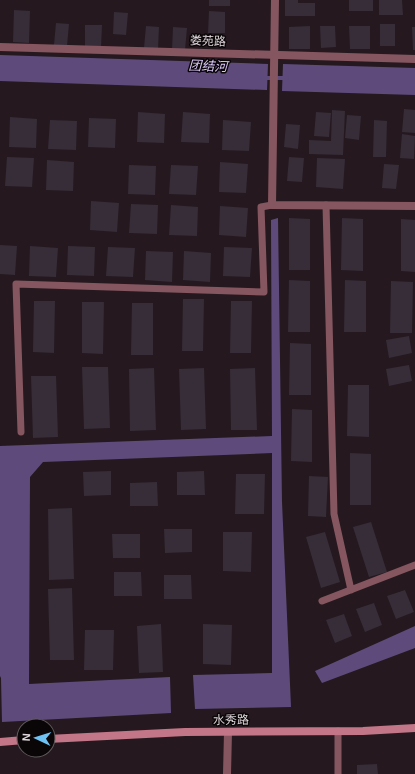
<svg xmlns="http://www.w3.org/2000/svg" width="415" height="774" font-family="Helvetica,'Noto Sans SC',sans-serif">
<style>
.water{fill:#5e4b7c}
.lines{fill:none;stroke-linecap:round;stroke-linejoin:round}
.stream{stroke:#5e4b7c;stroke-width:4}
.building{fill:#362d38}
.lane{stroke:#855660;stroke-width:7}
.street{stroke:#855660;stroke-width:8}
.secondary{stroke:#c27687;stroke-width:8}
.labels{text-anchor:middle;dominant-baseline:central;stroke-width:3;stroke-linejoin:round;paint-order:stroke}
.street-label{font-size:12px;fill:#dfd7db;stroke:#0a0608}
.water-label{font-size:13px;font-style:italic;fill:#d9c8f7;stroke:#0a0608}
</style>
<rect width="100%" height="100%" fill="#25191f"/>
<path class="water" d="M 0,55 L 268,64 L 267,90 L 0,81 Z
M 283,64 L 415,68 L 415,95 L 282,91 Z
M 278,218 L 282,502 L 291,707 L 195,709 L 193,675 L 272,673 L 272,453 L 43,462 L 30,477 L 29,684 L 170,677 L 171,713 L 2,722 L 1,678 L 0,676 L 0,446 L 272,436 L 271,220 Z
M 415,626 L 415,648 L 322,683 L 315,671 Z"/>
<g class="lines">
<path class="stream" d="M 262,78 L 287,78"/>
</g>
<path class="building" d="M 209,0 L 230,0 L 230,6 L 209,6 Z
M 285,0 L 298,0 L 298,3 L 315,3 L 315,16 L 285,16 Z
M 349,0 L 373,0 L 373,11 L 349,11 Z
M 379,0 L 402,0 L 403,15 L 379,15 Z
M 14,10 L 30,11 L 29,43 L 13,42 Z
M 209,11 L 225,12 L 225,33 L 208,33 Z
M 114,12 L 128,13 L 126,35 L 113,34 Z
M 56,23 L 69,24 L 67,46 L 54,45 Z
M 380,24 L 395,24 L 395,46 L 380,46 Z
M 85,25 L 102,25 L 101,48 L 85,48 Z
M 146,26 L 159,27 L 158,49 L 144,48 Z
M 310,26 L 310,49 L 289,49 L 289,27 Z
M 320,26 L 335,26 L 336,47 L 321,48 Z
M 349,26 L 370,26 L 370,49 L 350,49 Z
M 173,27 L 187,28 L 185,50 L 172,50 Z
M 412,27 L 415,27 L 415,50 L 413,50 Z
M 404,109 L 415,110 L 415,133 L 402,132 Z
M 332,110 L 345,111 L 343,155 L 309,154 L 309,140 L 331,141 Z
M 138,112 L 165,114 L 164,143 L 137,142 Z
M 183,112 L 210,114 L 209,143 L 181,142 Z
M 316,112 L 331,113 L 329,137 L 314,136 Z
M 347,115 L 361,116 L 359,140 L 345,138 Z
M 10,117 L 37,119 L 36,148 L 9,147 Z
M 89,118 L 116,119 L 115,148 L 88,147 Z
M 50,120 L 77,121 L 76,150 L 48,149 Z
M 223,120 L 251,122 L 249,151 L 222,150 Z
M 374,120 L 387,121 L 386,157 L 373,157 Z
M 286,124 L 300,125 L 298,149 L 284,147 Z
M 402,134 L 415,136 L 414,159 L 400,158 Z
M 7,157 L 34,158 L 32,187 L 5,186 Z
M 289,157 L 304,158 L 302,182 L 287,181 Z
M 317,158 L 345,159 L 343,189 L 316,187 Z
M 47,160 L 74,162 L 73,191 L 46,190 Z
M 220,162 L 248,164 L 246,193 L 219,192 Z
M 384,164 L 399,165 L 396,189 L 382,188 Z
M 129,165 L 156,166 L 155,195 L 128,194 Z
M 171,165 L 198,166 L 196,195 L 169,194 Z
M 91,201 L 119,203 L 117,232 L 90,230 Z
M 131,204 L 158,205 L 157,234 L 129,233 Z
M 171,205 L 198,207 L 197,236 L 169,235 Z
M 220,206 L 248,208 L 246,237 L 219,235 Z
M 289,218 L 310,219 L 310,270 L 289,270 Z
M 342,218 L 363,219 L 363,271 L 341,270 Z
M 401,219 L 415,220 L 415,272 L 401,271 Z
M 0,245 L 17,246 L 15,275 L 0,274 Z
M 30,246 L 58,248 L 56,277 L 29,276 Z
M 68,246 L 95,247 L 94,276 L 67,275 Z
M 108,247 L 135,248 L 133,277 L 106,276 Z
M 224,247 L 252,248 L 250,277 L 223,276 Z
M 146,251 L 173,252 L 172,282 L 145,280 Z
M 184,251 L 211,253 L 210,282 L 183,280 Z
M 289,280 L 310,281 L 310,332 L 288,332 Z
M 345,280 L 366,281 L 366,332 L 344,332 Z
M 391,281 L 413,282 L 412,333 L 390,333 Z
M 183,299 L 204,299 L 203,351 L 182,351 Z
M 34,301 L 55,301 L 54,353 L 33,352 Z
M 231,301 L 252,301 L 251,353 L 230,353 Z
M 82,302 L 104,302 L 103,354 L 82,353 Z
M 132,303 L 153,303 L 153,355 L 131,355 Z
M 409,336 L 412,353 L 389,358 L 386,340 Z
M 290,343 L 311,344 L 311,395 L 289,395 Z
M 409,365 L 412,381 L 389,386 L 386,369 Z
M 82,367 L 108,367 L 110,428 L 84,429 Z
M 154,368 L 156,430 L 130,431 L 129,369 Z
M 204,368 L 206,429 L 181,430 L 179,369 Z
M 255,368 L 257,430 L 231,430 L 230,369 Z
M 31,376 L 56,376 L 58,437 L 33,438 Z
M 348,385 L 369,385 L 369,437 L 347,436 Z
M 292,409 L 312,410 L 312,462 L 291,461 Z
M 350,453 L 371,454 L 371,505 L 350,505 Z
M 111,471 L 111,495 L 84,496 L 83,472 Z
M 204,471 L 205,495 L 177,495 L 177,472 Z
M 236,474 L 265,474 L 264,514 L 235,514 Z
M 309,476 L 328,477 L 326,517 L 308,516 Z
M 157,482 L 158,506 L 130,506 L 130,483 Z
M 72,508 L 74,579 L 49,580 L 48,509 Z
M 371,522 L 387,572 L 369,577 L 353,527 Z
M 164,529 L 192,529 L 192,552 L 165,553 Z
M 223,532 L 252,532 L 251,572 L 223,571 Z
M 325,532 L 340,582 L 321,588 L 306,537 Z
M 112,534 L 140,534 L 140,558 L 113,558 Z
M 114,572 L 141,572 L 142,596 L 114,596 Z
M 164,575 L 191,575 L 192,599 L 164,599 Z
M 72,588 L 74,660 L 50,660 L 48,589 Z
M 405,590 L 414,612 L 396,619 L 387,596 Z
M 374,603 L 382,625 L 365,632 L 356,609 Z
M 344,614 L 352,636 L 335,643 L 326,620 Z
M 161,624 L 163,672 L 139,673 L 137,626 Z
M 203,624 L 232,625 L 231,665 L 203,664 Z
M 85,630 L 114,630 L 113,670 L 84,670 Z
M 377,764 L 378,774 L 357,774 L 357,765 Z"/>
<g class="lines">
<path class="lane" d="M 326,205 L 334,514 L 351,590
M 21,432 L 16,284 L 264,292 L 261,207 L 272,205
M 322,601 L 415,565
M 338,731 L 338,774"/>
<path class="street" d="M 275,0 L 272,205 L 415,206
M 0,47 L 415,59
M 227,774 L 228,732"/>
<path class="secondary" d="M 48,739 L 185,732 L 363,731 L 415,728
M 0,742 L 24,740"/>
</g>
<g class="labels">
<g class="street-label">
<text transform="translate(208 41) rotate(2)">娄苑路</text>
<text transform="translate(231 720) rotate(-1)">水秀路</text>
</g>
<g class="water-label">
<text transform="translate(208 66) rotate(2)">团结河</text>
</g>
</g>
<g transform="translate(36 738) rotate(274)"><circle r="19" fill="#0a0608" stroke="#5f5a5c"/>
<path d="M0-3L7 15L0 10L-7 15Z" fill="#6fc2f4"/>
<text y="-6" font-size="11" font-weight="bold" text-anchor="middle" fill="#dfd7db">N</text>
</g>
</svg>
